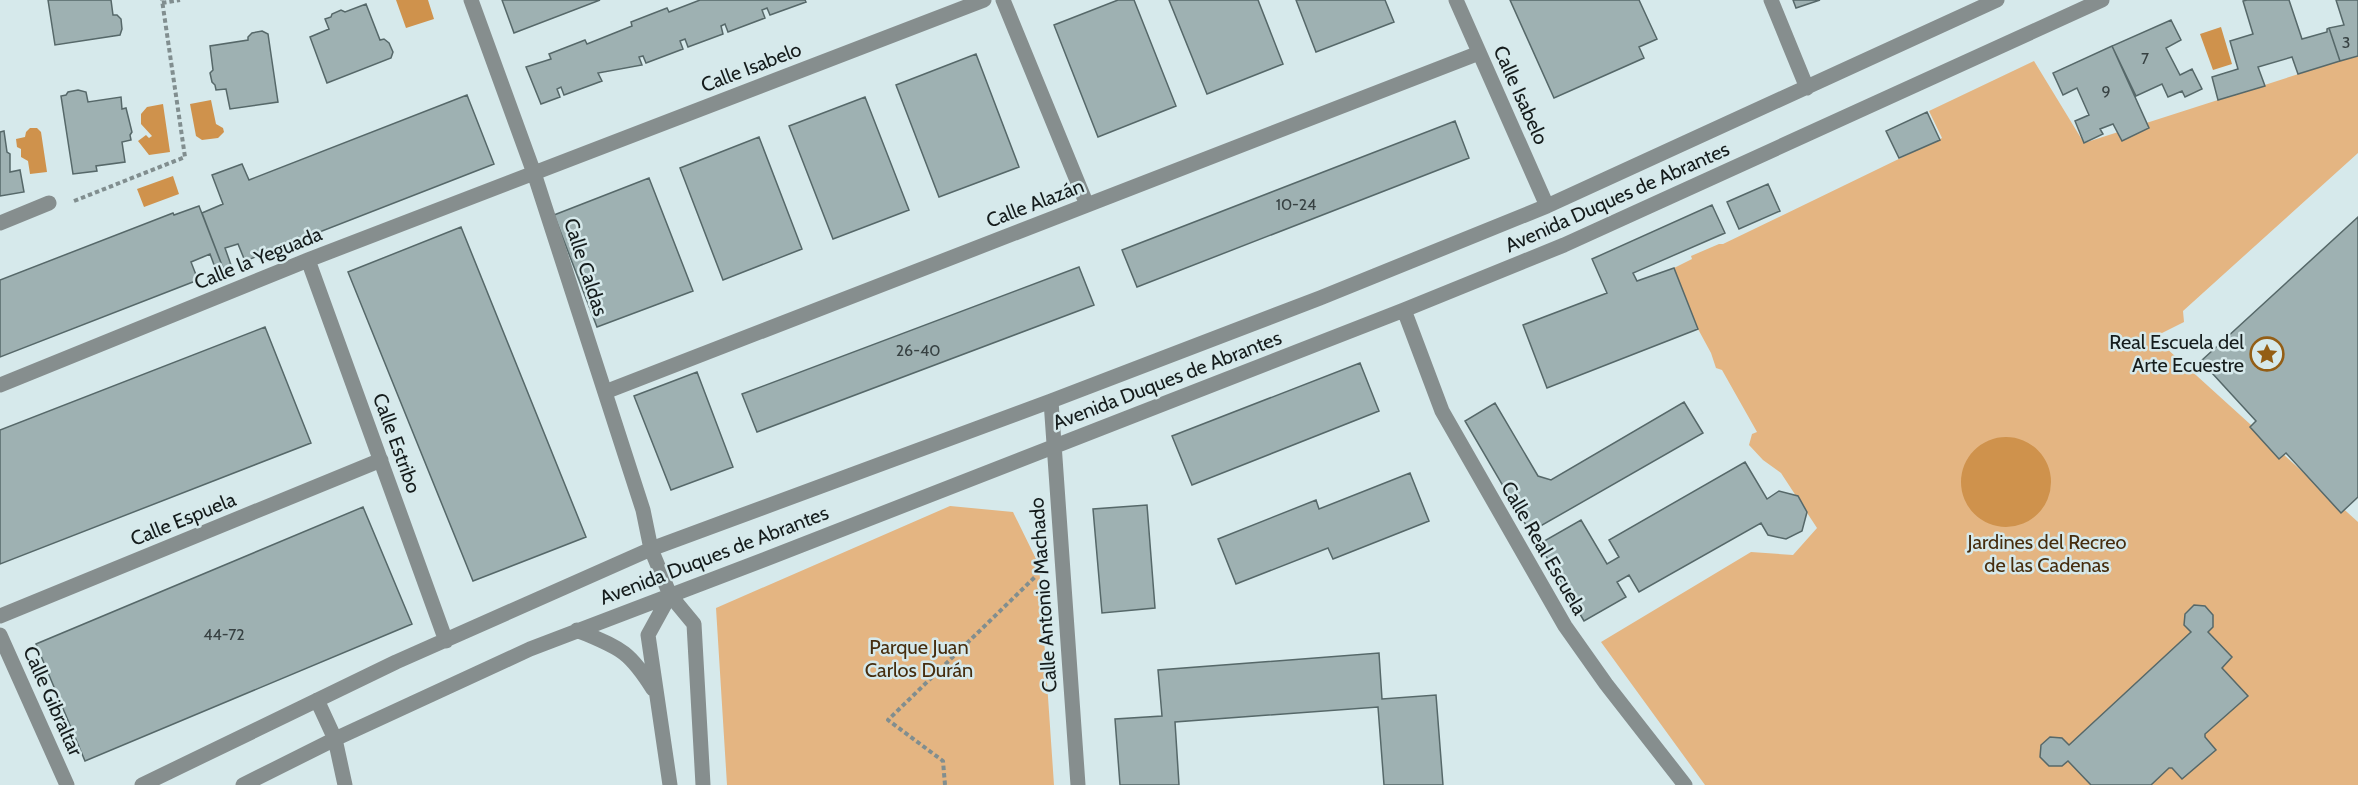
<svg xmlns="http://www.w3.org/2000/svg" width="2358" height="785" font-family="Cabin,sans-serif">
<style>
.green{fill:#e4b582}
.water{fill:#cf924c}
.building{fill:#9eb1b2;stroke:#566869;stroke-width:1.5}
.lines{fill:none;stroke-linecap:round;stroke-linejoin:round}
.path{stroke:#818e8f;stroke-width:4;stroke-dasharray:4.5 3;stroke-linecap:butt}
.minor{stroke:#868e8e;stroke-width:15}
.labels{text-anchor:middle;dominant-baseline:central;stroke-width:5;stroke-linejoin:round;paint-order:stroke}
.number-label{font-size:16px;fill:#374142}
.street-label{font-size:20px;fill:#151c1c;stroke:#d6e9eb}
.poi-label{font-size:20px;fill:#151c1c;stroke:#d6e9eb;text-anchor:end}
.park-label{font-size:20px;fill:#462d0e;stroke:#d6e9eb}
</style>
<rect width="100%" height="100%" fill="#d6e9eb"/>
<path class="green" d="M 2358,55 L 2358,153 L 2183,311 L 2184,322 L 2154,337 L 2358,522 L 2358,785 L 1705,785 L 1601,642 L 1751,552 L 1793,555 L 1817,528 L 1781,473 L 1763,460 L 1749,445 L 1752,434 L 1757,432 L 1722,370 L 1716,368 L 1711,353 L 1698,329 L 1674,268 L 1692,259 L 1691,256 L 1719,244 L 1723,244 L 1942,138 L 1929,111 L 2034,61 L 2084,143 Z
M 950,506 L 1013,512 L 1039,565 L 1054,785 L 727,785 L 716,608 Z"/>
<path class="water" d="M 396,0 L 428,0 L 434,19 L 406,28 Z
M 2221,27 L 2232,64 L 2213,70 L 2200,34 Z
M 211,100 L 216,124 L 223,128 L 224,132 L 218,138 L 202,140 L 196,136 L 190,104 Z
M 163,104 L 170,152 L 149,155 L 138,141 L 146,135 L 149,138 L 152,136 L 141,124 L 141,114 L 147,107 Z
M 30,128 L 37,128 L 41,132 L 47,172 L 30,174 L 28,161 L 21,157 L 21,149 L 17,147 L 16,139 L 25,137 L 26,132 Z
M 173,176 L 179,194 L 144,207 L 137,189 Z
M1961 482a45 45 0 1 1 90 0a45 45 0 1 1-90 0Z"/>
<path class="building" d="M 48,0 L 111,0 L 113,15 L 117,15 L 121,19 L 122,29 L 120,35 L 55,45 Z
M 502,0 L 600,0 L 514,33 Z
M 700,0 L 805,0 L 806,2 L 770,15 L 767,8 L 762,10 L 765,18 L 728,32 L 725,24 L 721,26 L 723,34 L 688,47 L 685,39 L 680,41 L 683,49 L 646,63 L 643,56 L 639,57 L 642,65 L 598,73 L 602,81 L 564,95 L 561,87 L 557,89 L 560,97 L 541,104 L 526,67 L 551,59 L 549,54 L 585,40 L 587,44 L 632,26 L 631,22 L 667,8 L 669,12 Z
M 1118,0 L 1134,0 L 1176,106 L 1098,137 L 1054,25 Z
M 1169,0 L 1258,0 L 1283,64 L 1207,94 Z
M 1296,0 L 1385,0 L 1394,22 L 1316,52 Z
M 1510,0 L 1639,0 L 1657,39 L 1639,47 L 1644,58 L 1554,98 Z
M 1793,0 L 1820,0 L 1796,8 Z
M 2247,0 L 2289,0 L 2302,39 L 2327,32 L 2327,29 L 2329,28 L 2340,61 L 2298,74 L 2292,57 L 2258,67 L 2265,86 L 2218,100 L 2212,77 L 2238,69 L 2230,41 L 2253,34 L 2243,1 Z
M 2336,0 L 2358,0 L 2358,56 L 2340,61 L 2329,28 L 2344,25 Z
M 366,4 L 380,40 L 384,39 L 389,43 L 393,52 L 391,58 L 327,83 L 310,37 L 329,29 L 325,19 L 331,17 L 332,14 L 341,10 L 345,12 Z
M 2171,20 L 2181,40 L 2166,48 L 2180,75 L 2192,69 L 2202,89 L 2185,97 L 2182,91 L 2168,97 L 2162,84 L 2136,96 L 2112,46 Z
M 262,31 L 268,34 L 278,102 L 230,109 L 226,89 L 216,90 L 215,85 L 212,82 L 210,73 L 213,70 L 210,46 L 248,40 L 248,37 L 252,33 Z
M 2112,46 L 2149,128 L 2122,141 L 2113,124 L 2100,129 L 2103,134 L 2084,143 L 2075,121 L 2089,115 L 2077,88 L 2063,95 L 2053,73 Z
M 976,54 L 1019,167 L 939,197 L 896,85 Z
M 78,90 L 86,92 L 88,102 L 121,97 L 122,109 L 126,108 L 132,132 L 130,135 L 131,140 L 122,142 L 125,162 L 96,166 L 97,171 L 73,174 L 61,96 L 66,95 L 68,92 Z
M 467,95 L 494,164 L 245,261 L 238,244 L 225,248 L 231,265 L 223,268 L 202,213 L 223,204 L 212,175 L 242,164 L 249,180 Z
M 865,97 L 909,210 L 833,239 L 789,126 Z
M 1927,112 L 1940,140 L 1899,158 L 1886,131 Z
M 1455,121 L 1469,158 L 1137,287 L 1122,250 Z
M 4,131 L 7,152 L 10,154 L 10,172 L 20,170 L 24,192 L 0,196 L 0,132 Z
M 759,137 L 802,249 L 723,280 L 680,168 Z
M 649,178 L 693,291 L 597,327 L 554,215 Z
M 1768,184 L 1780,211 L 1739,229 L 1727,202 Z
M 1712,205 L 1725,233 L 1633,273 L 1637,281 L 1674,268 L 1698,329 L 1547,388 L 1523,325 L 1607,293 L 1592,259 Z
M 199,206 L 223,268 L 216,270 L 210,254 L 191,262 L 198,280 L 0,357 L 0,280 L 173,213 L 174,215 Z
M 2358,217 L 2358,497 L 2341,513 L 2286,453 L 2279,459 L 2250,427 L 2256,421 L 2201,361 Z
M 461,227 L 586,537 L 473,581 L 348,272 Z
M 1079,267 L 1094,305 L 757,432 L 742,394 Z
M 265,327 L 311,443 L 0,564 L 0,430 Z
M 1360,363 L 1379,411 L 1192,485 L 1172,436 Z
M 697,372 L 733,467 L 671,490 L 634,396 Z
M 1684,402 L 1703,433 L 1530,532 L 1465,421 L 1495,403 L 1538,476 L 1551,480 Z
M 1745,462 L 1767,499 L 1779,491 L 1798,496 L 1807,512 L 1802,531 L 1786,539 L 1768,535 L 1761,523 L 1639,592 L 1629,575 L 1617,582 L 1626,597 L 1584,621 L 1539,544 L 1581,520 L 1607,564 L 1619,557 L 1609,540 Z
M 1410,473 L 1429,521 L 1333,559 L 1328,548 L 1236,584 L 1218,539 L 1316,500 L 1319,509 Z
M 1147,505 L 1155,608 L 1102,613 L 1093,509 Z
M 363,507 L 412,624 L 85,761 L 36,644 Z
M 2194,605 L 2205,606 L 2213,615 L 2213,627 L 2208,632 L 2232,657 L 2222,668 L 2248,696 L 2205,734 L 2205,737 L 2216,750 L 2182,779 L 2172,768 L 2169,768 L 2151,785 L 2091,785 L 2068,761 L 2062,766 L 2049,766 L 2040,757 L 2041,745 L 2050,737 L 2062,738 L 2069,745 L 2191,632 L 2184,625 L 2185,614 Z
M 1379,653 L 1382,699 L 1436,695 L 1443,785 L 1384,785 L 1378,707 L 1175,722 L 1179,785 L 1120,785 L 1115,719 L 1162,716 L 1158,670 Z"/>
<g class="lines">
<path class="path" d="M 162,3 L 180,0
M 74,201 L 185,157 L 162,0
M 945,785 L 943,761 L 888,720 L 1036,576"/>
<path class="minor" d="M 471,0 L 534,173 L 643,510 L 651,549 L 670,595 L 694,624 L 703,785
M 1003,0 L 1087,205
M 1456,0 L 1547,206
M 1771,0 L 1807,88
M 0,223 L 49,203
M 308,260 L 446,641
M 1404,310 L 1442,411 L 1565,626 L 1606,684 L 1685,785
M 0,385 L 308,260 L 984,0
M 605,392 L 1479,53
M 1051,401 L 1078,785
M 0,616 L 381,460
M 577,630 C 619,648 628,649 653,689
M 0,635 L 67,785
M 317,700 L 335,739 L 345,785
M 142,785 L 396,662 L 651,549 L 1051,401 L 1320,298 L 1547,206 L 1997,0
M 243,785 L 335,739 L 530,649 L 771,557 L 1404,310 L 1564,245 L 2102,0
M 670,785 L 648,635 L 670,595"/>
</g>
<defs>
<g id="sight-ring" transform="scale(1.725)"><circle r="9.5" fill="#d6e9eb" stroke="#945e15" stroke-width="1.5"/><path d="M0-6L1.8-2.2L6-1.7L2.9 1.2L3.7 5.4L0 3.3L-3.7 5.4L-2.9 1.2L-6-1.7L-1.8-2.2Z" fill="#945e15"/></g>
</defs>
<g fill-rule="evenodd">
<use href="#sight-ring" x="2267" y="354"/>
</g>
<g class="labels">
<g class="number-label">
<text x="2346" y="42">3</text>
<text x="2145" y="58">7</text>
<text x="2106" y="91">9</text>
<text x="1296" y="204">10-24</text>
<text x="918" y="350">26-40</text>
<text x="224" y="634">44-72</text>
</g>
<g class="street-label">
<text transform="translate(751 67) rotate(-21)">Calle Isabelo</text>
<text transform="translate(1521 95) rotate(66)">Calle Isabelo</text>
<text transform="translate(1617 197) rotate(-24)">Avenida Duques de Abrantes</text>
<text transform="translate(1035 203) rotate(-21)">Calle Alazán</text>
<text transform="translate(258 258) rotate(-22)">Calle la Yeguada</text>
<text transform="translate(586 267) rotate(72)">Calle Caldas</text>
<text transform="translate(1167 380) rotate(-21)">Avenida Duques de Abrantes</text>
<text transform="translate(397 443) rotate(70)">Calle Estribo</text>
<text transform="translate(183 519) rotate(-22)">Calle Espuela</text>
<text transform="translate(1544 548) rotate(60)">Calle Real Escuela</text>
<text transform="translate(714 555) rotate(-21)">Avenida Duques de Abrantes</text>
<text transform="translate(1043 595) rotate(-94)">Calle Antonio Machado</text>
<text transform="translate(53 701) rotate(66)">Calle Gibraltar</text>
</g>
<g class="poi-label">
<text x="2244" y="342">Real Escuela del<tspan x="2244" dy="23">Arte Ecuestre</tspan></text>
</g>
<g class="park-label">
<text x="2047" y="542">Jardines del Recreo<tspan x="2047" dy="23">de las Cadenas</tspan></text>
<text x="919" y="647">Parque Juan<tspan x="919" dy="23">Carlos Durán</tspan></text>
</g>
</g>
</svg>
